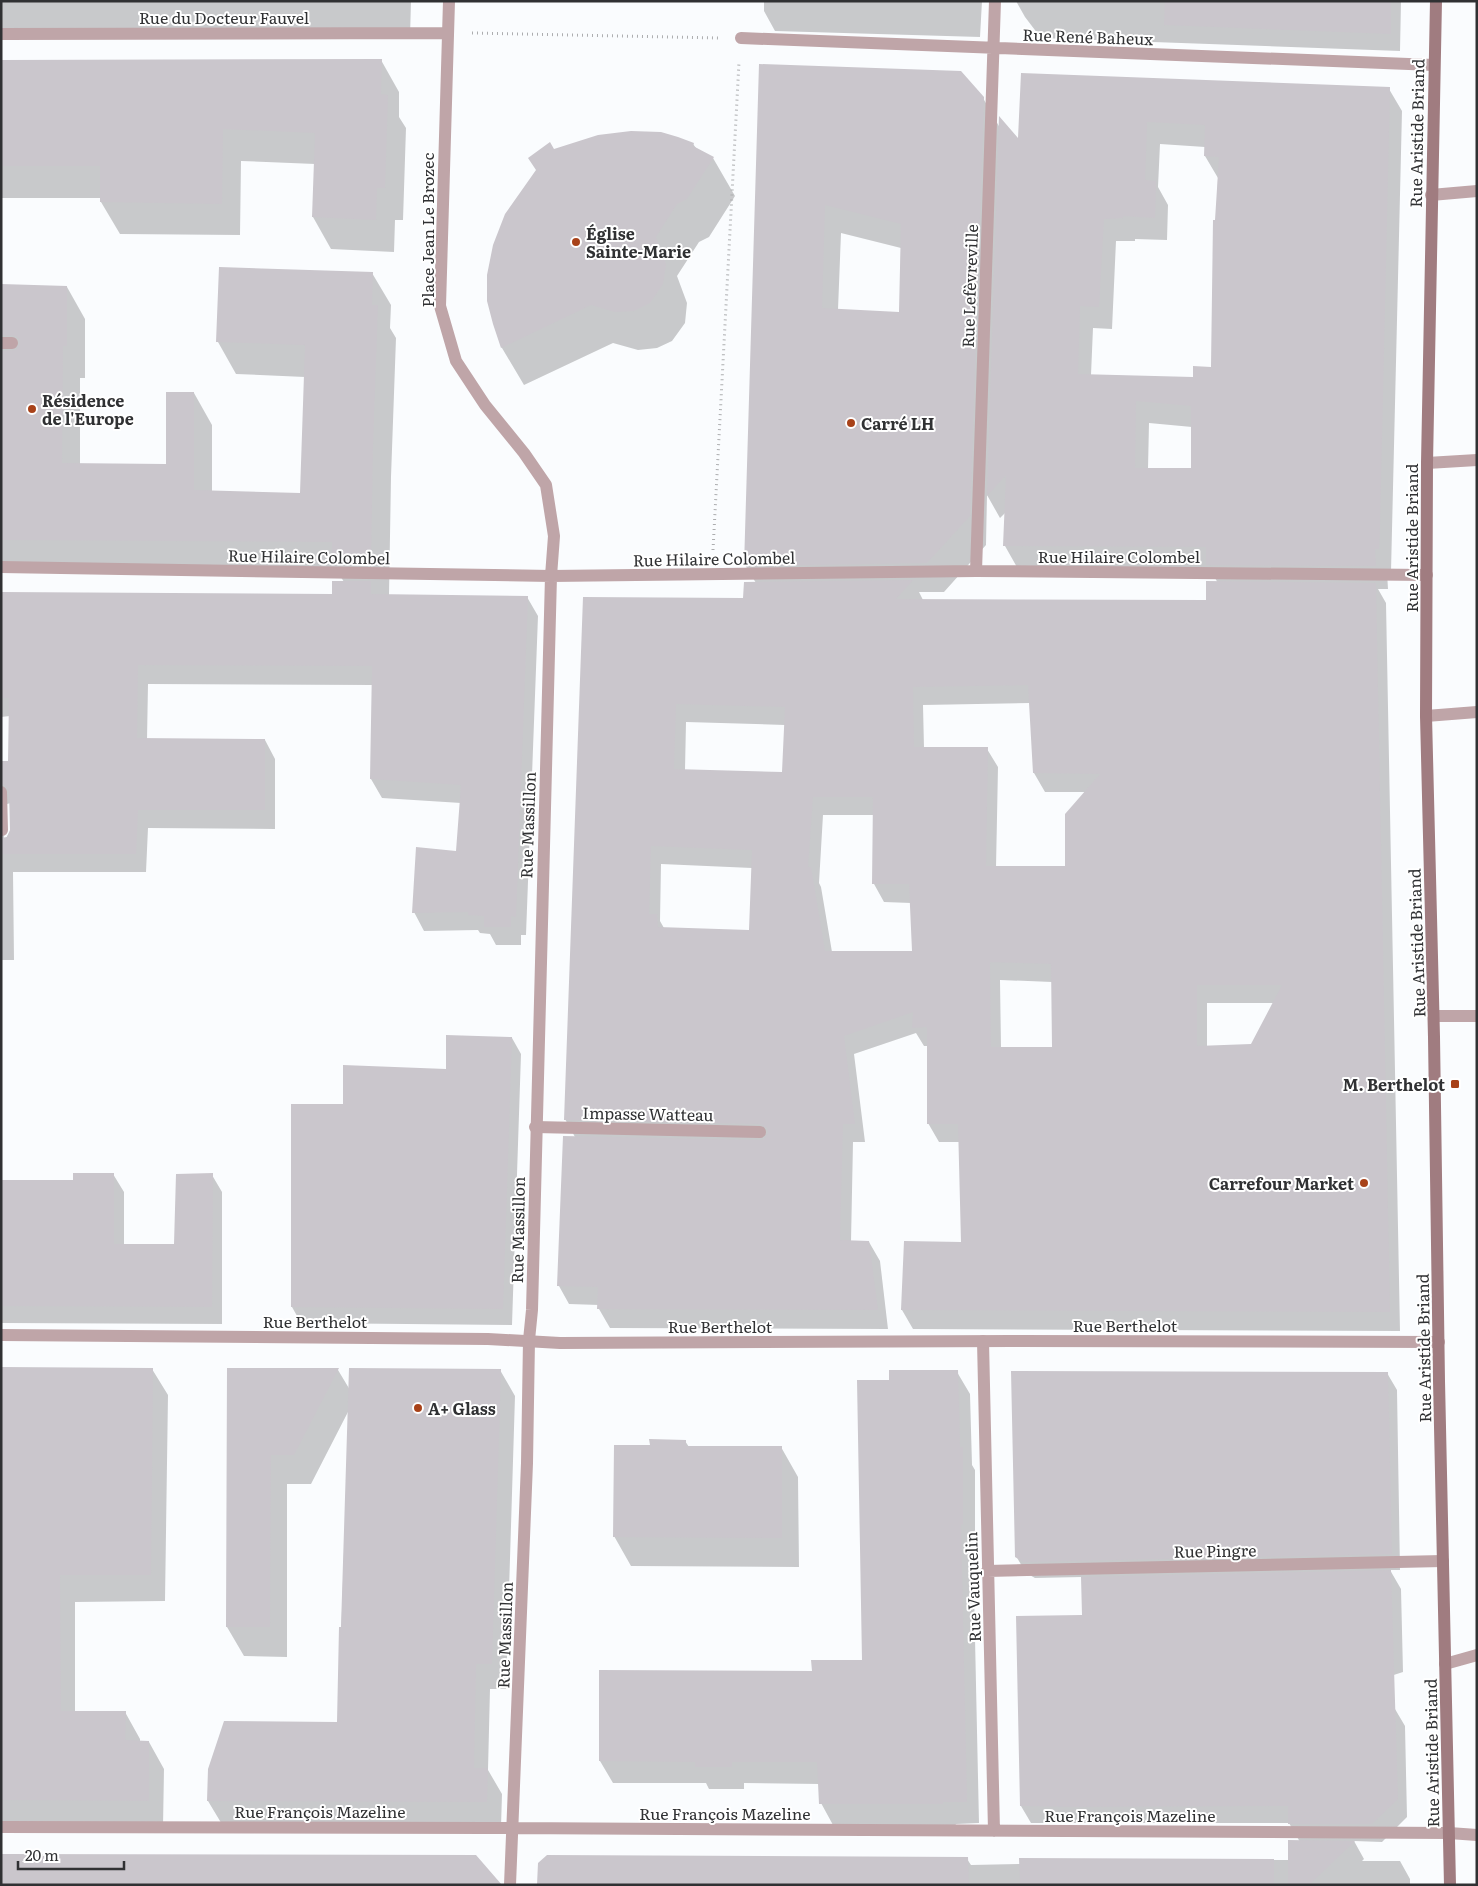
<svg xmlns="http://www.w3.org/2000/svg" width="1478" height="1886" font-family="Literata,serif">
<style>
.shadow{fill:#0003;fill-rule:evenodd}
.building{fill:#cac6cc;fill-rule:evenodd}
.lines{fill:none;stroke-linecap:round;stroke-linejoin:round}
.path{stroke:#acadaf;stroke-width:3;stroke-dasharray:1 4;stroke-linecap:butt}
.service{stroke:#bfa5a8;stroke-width:12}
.minor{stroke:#bfa5a8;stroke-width:12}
.tertiary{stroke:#bfa5a8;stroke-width:12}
.secondary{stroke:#a07c80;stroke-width:12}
.poi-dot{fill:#a84219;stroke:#fff;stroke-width:2}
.labels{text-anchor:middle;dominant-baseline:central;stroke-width:4;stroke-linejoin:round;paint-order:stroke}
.street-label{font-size:16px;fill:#303133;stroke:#fff}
.poi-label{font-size:16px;font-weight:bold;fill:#303133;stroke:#fff;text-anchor:start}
</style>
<rect width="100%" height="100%" fill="#fafcfe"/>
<path class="shadow" d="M 1,1 L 411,1 L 410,37 L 1,37 Z
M 764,1 L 982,1 L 980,37 L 775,31 L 764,11 Z
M 1016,1 L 1401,1 L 1400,51 L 1041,38 L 1025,17 Z
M 381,60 L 399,92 L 399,117 L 406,128 L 403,220 L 395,220 L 394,252 L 331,249 L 313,217 L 315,164 L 241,161 L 240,235 L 120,234 L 101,202 L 101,198 L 1,198 L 1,61 Z
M 760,66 L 983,98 L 1000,128 L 1019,141 L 1022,75 L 1389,89 L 1402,111 L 1391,572 L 1387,572 L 1388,589 L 1378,589 L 1386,603 L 1400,1331 L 913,1329 L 902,1310 L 905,1242 L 962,1243 L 960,1142 L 939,1142 L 928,1123 L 929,1046 L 924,1046 L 916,1033 L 854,1054 L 865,1142 L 853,1142 L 851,1242 L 869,1242 L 880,1261 L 888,1329 L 610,1328 L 599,1309 L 599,1305 L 569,1304 L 559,1286 L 575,1137 L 565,1119 L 584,598 L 745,599 L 756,583 L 745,565 ZM 1160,144 L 1205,147 L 1205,156 L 1218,178 L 1212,369 L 1194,378 L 1091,375 L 1093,328 L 1112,329 L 1116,241 L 1135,241 L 1135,239 L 1167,240 L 1168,205 L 1158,187 ZM 841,233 L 901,248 L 900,313 L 838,310 ZM 1149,423 L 1192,427 L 1192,469 L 1148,469 ZM 987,495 L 1000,518 L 1006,512 L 1005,546 L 1018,569 L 1210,570 L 1218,583 L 1207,601 L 923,600 L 919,592 L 944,592 L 986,545 ZM 1030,703 L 1034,773 L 1045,792 L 1086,792 L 1066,867 L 996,868 L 998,767 L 987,749 L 924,748 L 923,705 ZM 686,722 L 785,725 L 783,773 L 685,770 ZM 823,815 L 874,815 L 874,884 L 884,902 L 911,903 L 913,952 L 832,952 L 821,887 L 819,883 ZM 661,864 L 752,868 L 750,931 L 664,928 L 660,921 ZM 1000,980 L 1052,982 L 1053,1048 L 1001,1048 ZM 1207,1003 L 1274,1003 L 1252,1046 L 1207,1047 Z
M 693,144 L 696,148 L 713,158 L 735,196 L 709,237 L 699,242 L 677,276 L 687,303 L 685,323 L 672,341 L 657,348 L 638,350 L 613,343 L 524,385 L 502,348 L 494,324 L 554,151 Z
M 372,273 L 391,305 L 390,328 L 396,338 L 391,477 L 389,596 L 527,597 L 538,616 L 526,935 L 521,935 L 521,945 L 496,945 L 490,934 L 480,933 L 478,930 L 424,931 L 414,912 L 457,852 L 461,803 L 382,798 L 371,779 L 373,685 L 148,684 L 147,740 L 265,740 L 275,759 L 275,829 L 148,828 L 146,872 L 13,872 L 14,960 L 1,960 L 1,763 L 9,763 L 10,716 L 1,717 L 1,593 L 333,595 L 344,582 L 339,574 L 1,572 L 1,285 L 67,287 L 85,319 L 85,378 L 80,378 L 80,464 L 167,465 L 194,393 L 212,425 L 212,492 L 301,494 L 305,377 L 236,374 L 218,342 ZM 11,803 L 11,830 L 6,838 L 4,838 L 3,811 L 7,804 Z
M 512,1038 L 521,1054 L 512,1325 L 301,1323 L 292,1307 L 293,1105 L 344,1105 L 448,1071 Z
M 113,1174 L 124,1192 L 124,1245 L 176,1246 L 212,1175 L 222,1192 L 222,1324 L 1,1323 L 1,1181 L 74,1182 Z
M 1,1368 L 152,1369 L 168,1395 L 165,1601 L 75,1602 L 75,1712 L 125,1712 L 140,1739 L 140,1742 L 149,1742 L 164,1769 L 163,1827 L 1,1827 Z
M 228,1369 L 338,1370 L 350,1390 L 500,1370 L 515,1396 L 506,1689 L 490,1689 L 488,1770 L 502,1794 L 501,1827 L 223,1826 L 208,1801 L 338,1723 L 349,1410 L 311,1484 L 287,1484 L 287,1657 L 244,1656 L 227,1627 Z
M 957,1372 L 970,1394 L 972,1465 L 975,1470 L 975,1546 L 973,1545 L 979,1823 L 956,1824 L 955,1826 L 833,1825 L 821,1803 L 820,1784 L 744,1783 L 744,1789 L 709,1789 L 706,1783 L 613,1783 L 600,1761 L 600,1672 L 813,1672 L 864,1662 L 891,1381 Z
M 1387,1373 L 1397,1390 L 1400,1570 L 1390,1570 L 1401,1589 L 1403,1672 L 1335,1694 L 1395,1709 L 1405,1726 L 1407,1817 L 1382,1842 L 1354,1841 L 1364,1859 L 1362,1861 L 1400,1861 L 1410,1879 L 1410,1885 L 538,1885 L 967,1859 L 971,1865 L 1021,1864 L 1021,1859 L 1289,1860 L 1300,1842 L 1289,1823 L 1031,1823 L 1021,1806 L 1084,1616 L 1083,1577 L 1035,1578 L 1026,1573 L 1016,1556 Z
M 685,1441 L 689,1447 L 781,1447 L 798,1477 L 799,1567 L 631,1566 L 614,1536 L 651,1447 Z"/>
<path class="building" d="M 1165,1 L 1391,1 L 1391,34 L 1164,25 Z
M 382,59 L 381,94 L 388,95 L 385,188 L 377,188 L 376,220 L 312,217 L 315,133 L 223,129 L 222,204 L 100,202 L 100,166 L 1,166 L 1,60 Z
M 759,64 L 961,71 L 984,97 L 970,516 L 927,563 L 744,566 ZM 825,205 L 901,224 L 899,312 L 822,308 Z
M 1021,73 L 1390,87 L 1380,526 L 1379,549 L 1375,549 L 1376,566 L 1206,565 L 1206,547 L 1003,546 L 1006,475 L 987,496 L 999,116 L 1018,138 ZM 1147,122 L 1205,125 L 1204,156 L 1219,157 L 1215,220 L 1213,220 L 1211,367 L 1193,366 L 1193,377 L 1078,374 L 1080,306 L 1099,307 L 1104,219 L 1123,218 L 1123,216 L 1155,218 L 1156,181 L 1145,180 ZM 1136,401 L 1191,406 L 1191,468 L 1135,468 Z
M 631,131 L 661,132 L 678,137 L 694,143 L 693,146 L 714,157 L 687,199 L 677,204 L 656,237 L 666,264 L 663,284 L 650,303 L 634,311 L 615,312 L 591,305 L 501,348 L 493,324 L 487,301 L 487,275 L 493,245 L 505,214 L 536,170 L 528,158 L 550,142 L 554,149 L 598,135 Z
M 219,267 L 373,272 L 372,305 L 378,305 L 373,444 L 371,565 L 332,564 L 332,542 L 1,540 L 1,351 L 16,350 L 20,343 L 19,339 L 16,336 L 1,335 L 1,284 L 67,286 L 67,346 L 63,346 L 62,463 L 166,464 L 166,392 L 194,392 L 194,490 L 300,493 L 305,345 L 216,342 Z
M 913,580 L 896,599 L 1206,600 L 1206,581 L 1376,583 L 1390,1312 L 901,1310 L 904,1241 L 961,1242 L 958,1124 L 927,1124 L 927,1027 L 912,1028 L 913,1012 L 844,1036 L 855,1124 L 843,1124 L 840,1240 L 869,1241 L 878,1310 L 597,1309 L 598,1287 L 557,1286 L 563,1136 L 760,1140 L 764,1139 L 768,1133 L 767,1128 L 760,1124 L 564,1120 L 583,597 L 743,598 L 744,582 ZM 1028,685 L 1033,773 L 1100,774 L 1065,814 L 1065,866 L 986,866 L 988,747 L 914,747 L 913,687 ZM 676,704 L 785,707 L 782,772 L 674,769 ZM 813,797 L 873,797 L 872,884 L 909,884 L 912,951 L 825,951 L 811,867 L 808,867 ZM 651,846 L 752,850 L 749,930 L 658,927 L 657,914 L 649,914 ZM 990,962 L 1051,964 L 1052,1047 L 991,1047 ZM 1197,985 L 1282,985 L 1251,1044 L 1197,1046 Z
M 332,581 L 371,581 L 371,594 L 528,596 L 516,917 L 511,916 L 511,927 L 484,927 L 484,916 L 468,915 L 468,912 L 412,913 L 416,847 L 456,851 L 461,785 L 370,779 L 372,666 L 138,665 L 137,738 L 265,739 L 265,810 L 138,810 L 136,854 L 1,854 L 1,838 L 7,837 L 10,830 L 9,791 L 5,785 L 1,784 L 1,761 L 8,761 L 9,698 L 1,698 L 1,592 L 332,594 Z
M 446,1035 L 512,1037 L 503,1309 L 291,1307 L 291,1104 L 343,1104 L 343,1065 L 446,1069 Z
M 73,1173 L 114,1173 L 114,1244 L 174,1244 L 176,1174 L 213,1173 L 212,1307 L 1,1306 L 1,1180 L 73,1180 Z
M 1,1367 L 153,1368 L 151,1575 L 60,1575 L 61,1711 L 126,1711 L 125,1740 L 149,1741 L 149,1801 L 1,1800 Z
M 227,1368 L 339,1368 L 294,1455 L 271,1455 L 270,1627 L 226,1627 Z
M 349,1368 L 501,1369 L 492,1664 L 476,1664 L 474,1768 L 488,1768 L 487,1802 L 207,1801 L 208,1769 L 224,1721 L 337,1722 L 339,1627 L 341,1627 Z
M 889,1370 L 958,1370 L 960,1447 L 963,1447 L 963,1525 L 961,1524 L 967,1802 L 943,1802 L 943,1804 L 819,1804 L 817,1762 L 732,1762 L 732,1767 L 695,1767 L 695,1762 L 599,1761 L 599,1670 L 812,1671 L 811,1660 L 862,1660 L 857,1380 L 889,1380 Z
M 1011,1371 L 1388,1372 L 1392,1554 L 1024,1562 L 1015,1557 Z
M 649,1439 L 686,1440 L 686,1446 L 782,1446 L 782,1538 L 613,1537 L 614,1445 L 650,1445 Z
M 1391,1570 L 1398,1799 L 1372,1824 L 1288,1824 L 1288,1806 L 1076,1807 L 1020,1806 L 1016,1616 L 1082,1615 L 1081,1577 Z
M 1288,1840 L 1355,1841 L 1309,1885 L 1288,1885 Z
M 1,1854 L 476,1855 L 502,1885 L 1,1885 Z
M 547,1855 L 968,1857 L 969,1885 L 537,1885 L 538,1863 Z
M 1019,1858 L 1274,1859 L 1274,1885 L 1020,1885 Z"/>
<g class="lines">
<path class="path" d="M 472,33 L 719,38
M 713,550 L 739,62"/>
<path class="service" d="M 1,343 L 12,343
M 1426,716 L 1477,712
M 1,792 L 2,830
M 535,1127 L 760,1132
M 1449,1833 L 1477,1835"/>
<path class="minor" d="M 449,1 L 440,306 L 456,361 L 485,405 L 524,453 L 546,485 L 554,536 L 551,576 L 532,1310 L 529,1340 L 527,1463 L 510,1885
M 1,34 L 447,33
M 741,38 L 1434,65
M 1431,195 L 1477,191
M 1427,463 L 1477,460
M 1,567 L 551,576 L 976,571 L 1427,575
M 976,571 L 995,1
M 1434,1016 L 1477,1016
M 983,1341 L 994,1831
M 987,1571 L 1443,1561
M 1445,1664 L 1477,1655
M 1,1827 L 488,1828 L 1449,1833"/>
<path class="tertiary" d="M 1,1335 L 488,1339 L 560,1343 L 1012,1341 L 1439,1342"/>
<path class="secondary" d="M 1436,1 L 1427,463 L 1426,716 L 1434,1037 L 1439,1381 L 1450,1885"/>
</g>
<g class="poi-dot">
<circle cx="576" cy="242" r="5"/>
<circle cx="32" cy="409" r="5"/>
<circle cx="851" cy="423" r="5"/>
<rect x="1450" y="1079" width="10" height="10" rx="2.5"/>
<circle cx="1364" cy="1183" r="5"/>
<circle cx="418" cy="1408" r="5"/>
</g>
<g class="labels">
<g class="street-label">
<text x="224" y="17">Rue du Docteur Fauvel</text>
<text transform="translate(1088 36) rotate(2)">Rue René Baheux</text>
<text transform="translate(1416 133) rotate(-89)">Rue Aristide Briand</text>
<text transform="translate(427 230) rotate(-90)">Place Jean Le Brozec</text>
<text transform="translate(969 286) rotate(-88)">Rue Lefèvreville</text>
<text transform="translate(1411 538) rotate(-90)">Rue Aristide Briand</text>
<text transform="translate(309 556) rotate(1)">Rue Hilaire Colombel</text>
<text x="1119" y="556">Rue Hilaire Colombel</text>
<text transform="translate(714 558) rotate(-1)">Rue Hilaire Colombel</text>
<text transform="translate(527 825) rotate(-88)">Rue Massillon</text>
<text transform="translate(1416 943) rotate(-92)">Rue Aristide Briand</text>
<text transform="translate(648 1113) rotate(1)">Impasse Watteau</text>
<text transform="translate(517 1230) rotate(-89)">Rue Massillon</text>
<text x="315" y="1321">Rue Berthelot</text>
<text x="1125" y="1325">Rue Berthelot</text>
<text x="720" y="1326">Rue Berthelot</text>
<text transform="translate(1423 1348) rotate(-91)">Rue Aristide Briand</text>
<text transform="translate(1215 1550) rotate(-1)">Rue Pingre</text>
<text transform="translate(972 1587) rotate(-92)">Rue Vauquelin</text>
<text transform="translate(504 1635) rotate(-88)">Rue Massillon</text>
<text transform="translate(1431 1753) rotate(-91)">Rue Aristide Briand</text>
<text x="320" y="1811">Rue François Mazeline</text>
<text x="725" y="1813">Rue François Mazeline</text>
<text x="1130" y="1815">Rue François Mazeline</text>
</g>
<g class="poi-label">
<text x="586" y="233">Église<tspan x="586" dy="18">Sainte-Marie</tspan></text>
<text x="42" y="400">Résidence<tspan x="42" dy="18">de l'Europe</tspan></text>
<text x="861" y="423">Carré LH</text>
<text x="1445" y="1084" text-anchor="end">M. Berthelot</text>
<text x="1354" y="1183" text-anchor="end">Carrefour Market</text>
<text x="428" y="1408">A+ Glass</text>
</g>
</g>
<rect width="1478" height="1886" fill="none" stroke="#303133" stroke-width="5"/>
<path d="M18 1861v8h106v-8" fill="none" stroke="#303133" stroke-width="2.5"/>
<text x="25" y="1861" font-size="15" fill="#303133" stroke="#ffffff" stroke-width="4" paint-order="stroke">20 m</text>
</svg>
